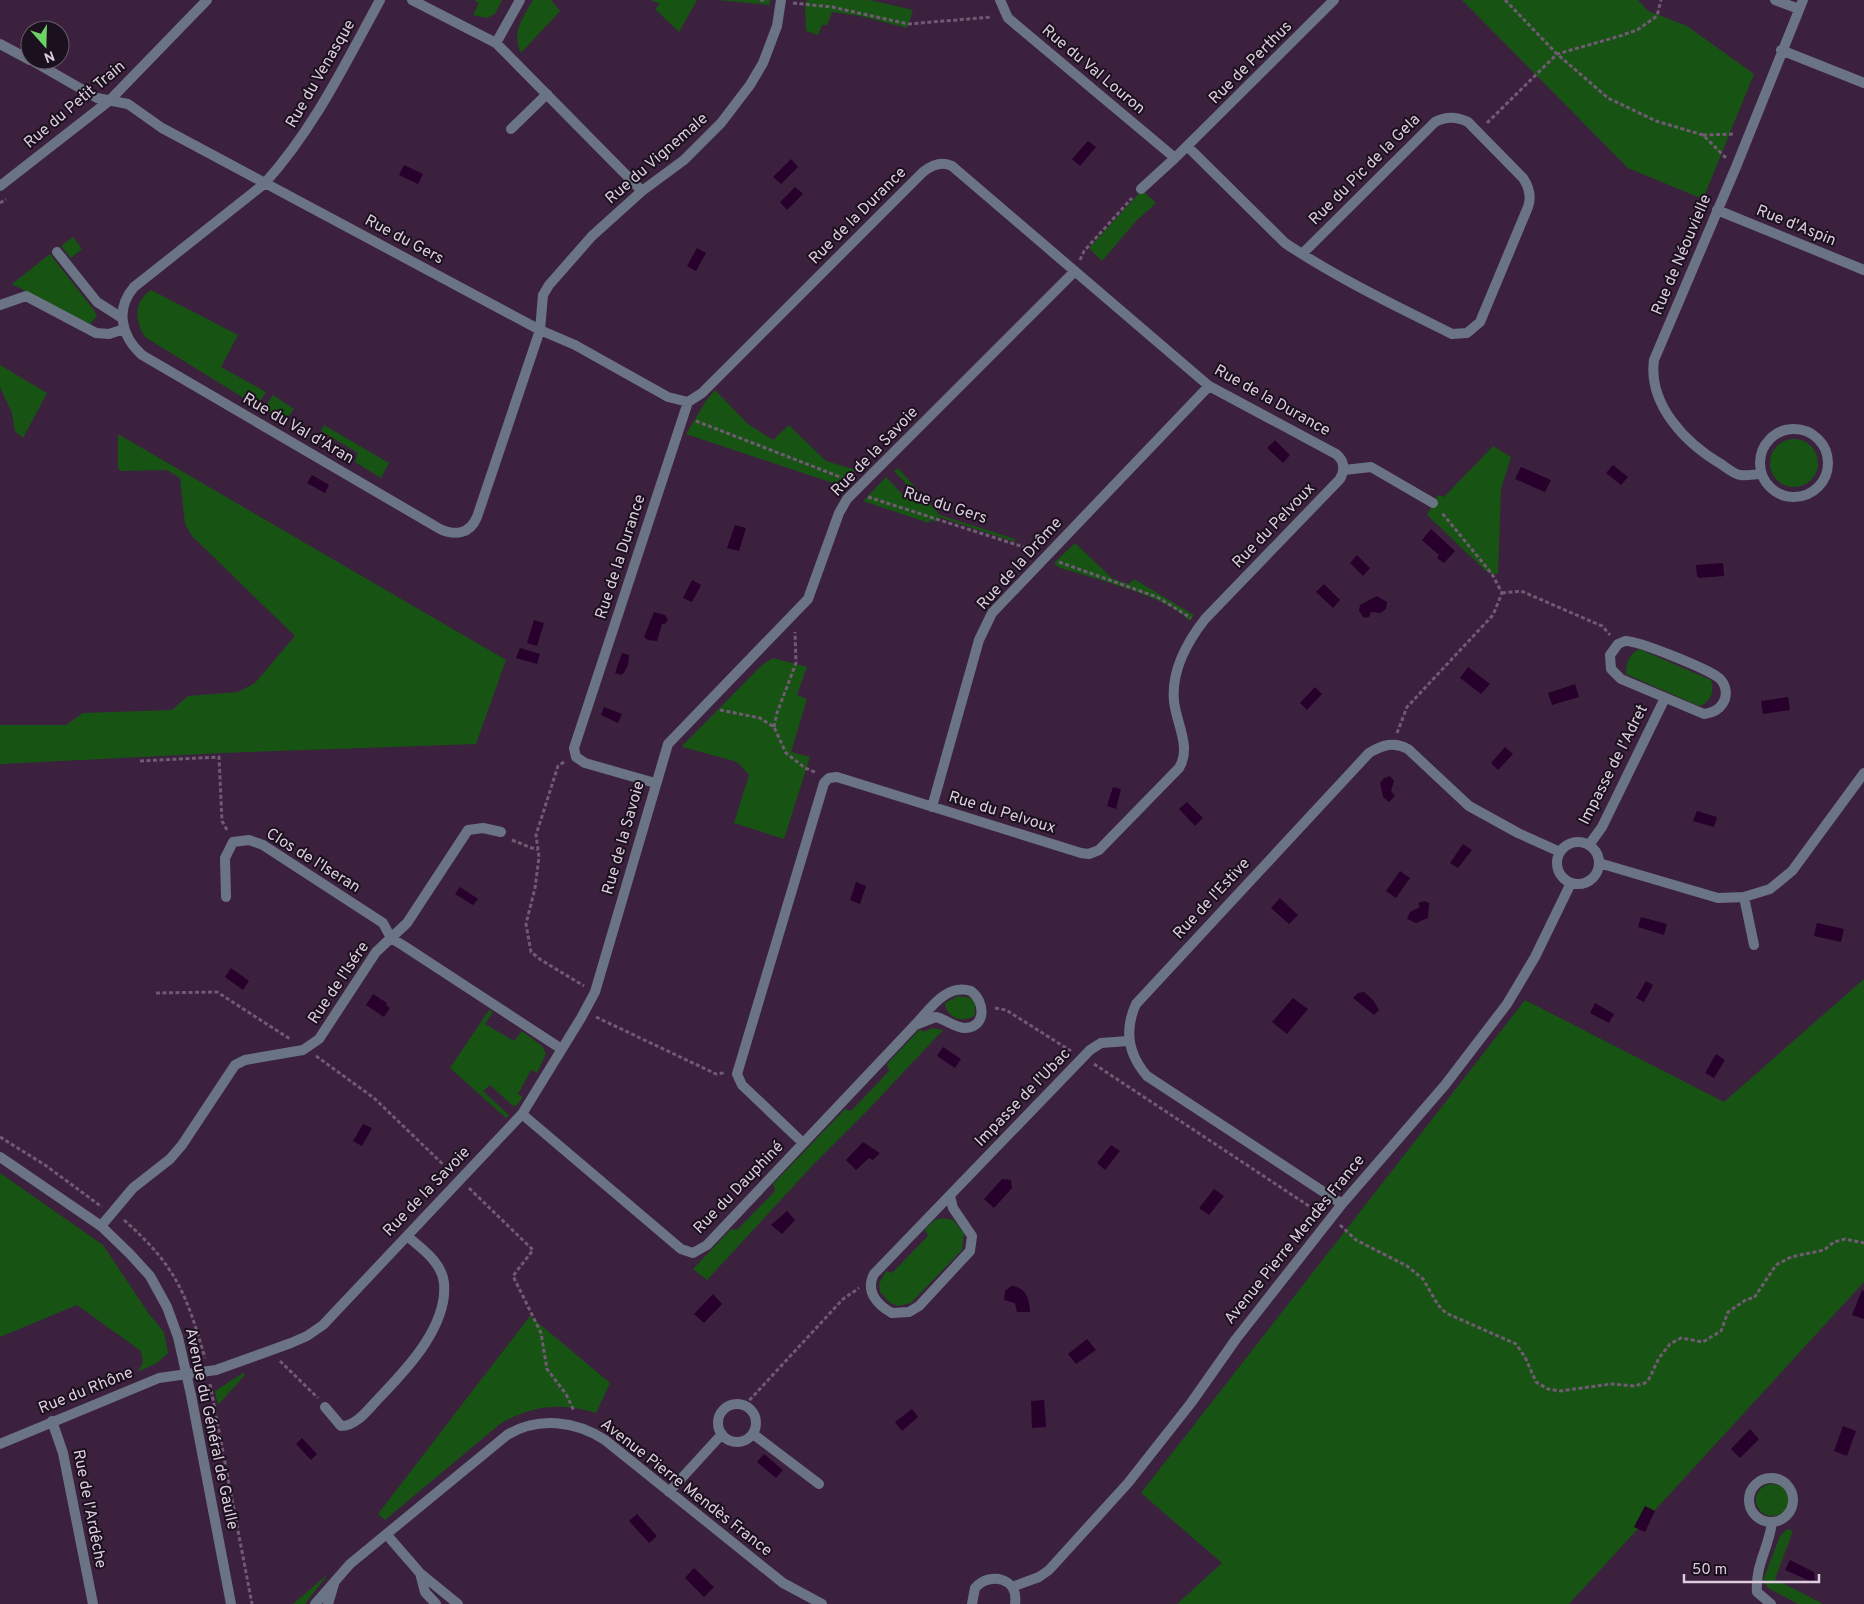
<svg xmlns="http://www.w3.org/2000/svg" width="1864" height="1604" font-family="Overpass,sans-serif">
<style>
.green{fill:#175414}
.water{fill:#27002c}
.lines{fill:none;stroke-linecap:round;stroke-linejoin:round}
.path{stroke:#715a73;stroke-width:3;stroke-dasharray:4 2.5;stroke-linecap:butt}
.service{stroke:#6b7484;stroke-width:10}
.minor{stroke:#6b7484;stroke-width:10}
.tertiary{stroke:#6b7484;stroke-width:10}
.labels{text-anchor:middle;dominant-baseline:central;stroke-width:4;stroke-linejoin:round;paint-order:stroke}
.street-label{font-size:16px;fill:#dcccde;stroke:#1b101d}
</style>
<rect width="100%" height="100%" fill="#3b213e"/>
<path class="green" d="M 474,0 L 502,0 L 495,14 L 487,18 L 473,15 L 479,3 Z
M 533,0 L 551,0 L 560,11 L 521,53 C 511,33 523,17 533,0 Z
M 651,0 L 697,0 L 679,32 L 655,9 L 660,4 Z
M 718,0 L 770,0 L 770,5 Z
M 808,0 L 870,0 L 913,10 L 907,28 L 860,16 L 832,12 L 827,25 L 822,25 L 818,35 L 806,31 L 805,2 Z
M 1462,0 L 1638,0 L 1648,11 L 1687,26 L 1754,74 L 1703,199 L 1628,168 Z
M 1142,190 L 1156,203 L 1137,220 L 1102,261 L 1089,248 Z
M 73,237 L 82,249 L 71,258 L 61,246 Z
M 50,254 L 94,310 L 97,316 L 90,324 L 12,284 Z
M 151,290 L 238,335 L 221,367 L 266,392 L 257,406 L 145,337 C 135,320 133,302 151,290 Z
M 0,365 L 47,393 L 23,438 L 15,431 L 12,413 L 0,387 Z
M 715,390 L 748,424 L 773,440 L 789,425 L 826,461 L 856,470 L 846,480 L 836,484 L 686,434 L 706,401 Z
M 273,395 L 294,409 L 285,421 L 264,408 Z
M 324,425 L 389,463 L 381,478 L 355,462 L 358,453 L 321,431 Z
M 118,434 L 506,660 L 476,744 L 222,753 L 0,764 L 0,725 L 66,725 L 83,713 L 172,710 L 188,696 L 238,692 L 255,683 L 295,636 L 192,536 L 185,524 L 180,478 L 167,470 L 121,471 L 118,468 Z
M1770 463a24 24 0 1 1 48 0a24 24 0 1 1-48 0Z
M 1493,446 L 1511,457 L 1501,489 L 1498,574 L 1488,573 L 1427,515 L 1438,495 L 1444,497 Z
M 898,468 L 940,515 L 1015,539 L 1015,542 L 939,517 L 937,522 L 930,520 L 929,523 L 863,501 L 886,477 L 904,496 L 911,489 L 894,471 Z
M 1075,543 L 1113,579 L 1129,584 L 1134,579 L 1194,615 L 1189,621 C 1171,597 1090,578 1058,567 L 1054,563 Z
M 1639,649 L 1711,680 C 1715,691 1711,702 1699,706 L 1626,674 C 1626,662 1629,655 1639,649 Z
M 773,658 L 807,667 L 797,695 L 807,699 L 791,752 L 810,757 L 784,839 L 734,823 L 749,775 L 737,762 L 683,747 L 683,745 L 762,665 Z
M 1864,979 L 1864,1282 L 1569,1604 L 1177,1604 L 1222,1563 L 1141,1493 L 1525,1000 L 1724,1102 Z
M 958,996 L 971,998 L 975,1004 L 975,1015 C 964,1024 946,1018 945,1003 Z
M 489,1010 L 493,1012 L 485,1024 L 514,1041 L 522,1031 L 542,1046 L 546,1054 L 537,1073 L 531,1070 L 518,1094 L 523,1097 L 517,1105 L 513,1106 L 490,1085 L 483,1091 L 509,1115 L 506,1118 L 450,1068 Z
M 932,1028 L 943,1030 L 868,1110 L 813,1165 L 707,1280 L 693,1269 L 731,1229 L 737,1230 L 775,1191 L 773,1184 L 845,1109 L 851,1111 L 889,1071 L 887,1064 L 920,1029 L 924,1032 Z
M 0,1173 L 103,1245 L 149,1314 L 164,1332 L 168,1353 L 157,1363 L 137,1372 L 143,1363 L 141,1351 L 77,1305 L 0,1337 Z
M 943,1218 L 953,1220 L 964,1233 L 962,1250 L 911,1303 L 898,1306 L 890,1303 L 880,1292 L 879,1284 L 886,1271 L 892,1273 L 928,1236 L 925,1229 L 935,1220 Z
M 530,1316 L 610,1383 L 596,1413 C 561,1402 532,1405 500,1424 L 385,1520 L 378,1514 Z
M 243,1373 L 245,1375 L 218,1405 L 215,1391 Z
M1756 1500a16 16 0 1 1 32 0a16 16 0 1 1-32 0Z
M 1787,1529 L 1793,1531 L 1775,1579 L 1823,1604 L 1798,1604 L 1768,1588 L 1763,1580 L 1780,1536 Z
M 328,1574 L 305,1604 L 293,1604 Z"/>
<path class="water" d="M 1088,141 L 1096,147 L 1080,166 L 1072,159 Z
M 791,159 L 798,167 L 781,184 L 773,177 Z
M 404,165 L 423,174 L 418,184 L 399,175 Z
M 795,187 L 803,194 L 787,210 L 780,202 Z
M 697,248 L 706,253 L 696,271 L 687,266 Z
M 1275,440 L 1290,455 L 1283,463 L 1267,448 Z
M 1613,465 L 1628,477 L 1621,485 L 1606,473 Z
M 1521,467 L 1551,480 L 1545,492 L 1515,479 Z
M 312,475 L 329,485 L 325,493 L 307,483 Z
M 735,525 L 746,528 L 739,551 L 727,548 Z
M 1431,529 L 1455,551 L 1444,563 L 1437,558 L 1439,555 L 1422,540 Z
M 1357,555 L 1370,568 L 1363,576 L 1350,563 Z
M 1723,563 L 1724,576 L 1699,578 L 1697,576 L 1696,565 Z
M 692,580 L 701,585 L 692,602 L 683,598 Z
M 1324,584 L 1340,600 L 1333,608 L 1316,592 Z
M 1377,596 L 1387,602 L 1386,609 L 1380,613 L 1371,612 L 1369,617 L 1364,618 L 1359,611 L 1360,605 Z
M 654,612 L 665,615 L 668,620 L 665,624 L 662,624 L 657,641 L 648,640 L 644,637 Z
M 534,620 L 544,623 L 537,646 L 527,643 Z
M 520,648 L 540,654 L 537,664 L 516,658 Z
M 622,653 L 629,655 C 629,663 627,669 622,675 L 615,673 Z
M 1468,667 L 1490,684 L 1481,694 L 1460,678 Z
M 1575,684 L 1579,697 L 1552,705 L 1548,693 Z
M 1315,687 L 1322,694 L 1307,710 L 1300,703 Z
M 1788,697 L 1790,710 L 1763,714 L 1761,701 Z
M 604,707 L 622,714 L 618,723 L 601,715 Z
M 1505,747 L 1513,754 L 1498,770 L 1491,763 Z
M 1390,776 L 1394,781 L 1391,791 L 1395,796 L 1389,802 L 1383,797 L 1380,783 L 1384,778 Z
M 1113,787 L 1121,789 L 1116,809 L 1107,806 Z
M 1187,802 L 1203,818 L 1195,826 L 1179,809 Z
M 1697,811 L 1717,817 L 1714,827 L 1693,821 Z
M 1463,844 L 1472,850 L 1458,868 L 1450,863 Z
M 1400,871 L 1410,878 L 1396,898 L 1386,891 Z
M 856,882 L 866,886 L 860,904 L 850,900 Z
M 460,887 L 478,899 L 473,905 L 455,894 Z
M 1280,898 L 1298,915 L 1289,924 L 1271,908 Z
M 1425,901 L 1429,903 L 1428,918 L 1416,923 L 1407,919 L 1410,912 L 1420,907 L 1418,903 Z
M 1641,917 L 1667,924 L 1664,935 L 1638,927 Z
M 1817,923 L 1844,929 L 1841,942 L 1814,936 Z
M 231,968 L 249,981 L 243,990 L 225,977 Z
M 1646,981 L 1653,985 L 1644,1002 L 1636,998 Z
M 1364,992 L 1373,1000 L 1379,1010 L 1374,1015 L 1353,998 L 1358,993 Z
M 373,994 L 387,1003 L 386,1005 L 390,1008 L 384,1017 L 366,1005 Z
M 1293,998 L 1308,1009 L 1287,1034 L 1272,1022 Z
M 1595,1003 L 1614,1014 L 1609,1023 L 1590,1013 Z
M 943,1047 L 961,1059 L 955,1068 L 937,1056 Z
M 1716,1054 L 1725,1060 L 1714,1078 L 1705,1073 Z
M 363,1124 L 372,1128 L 362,1146 L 353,1141 Z
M 863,1142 L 880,1153 L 873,1160 L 869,1158 L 856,1170 L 846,1160 Z
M 1111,1145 L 1120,1151 L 1105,1170 L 1097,1163 Z
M 1002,1179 L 1011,1180 L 1012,1188 L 994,1208 L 984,1199 Z
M 1214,1189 L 1224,1196 L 1209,1215 L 1199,1208 Z
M 787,1211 L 795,1220 L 782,1234 L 771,1225 Z
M 1011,1286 C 1025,1286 1030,1299 1030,1312 L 1017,1312 L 1015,1303 L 1004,1300 L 1005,1291 Z
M 1862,1290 L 1864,1291 L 1864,1319 L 1852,1315 Z
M 713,1294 L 722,1304 L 704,1323 L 694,1314 Z
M 1087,1339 L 1096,1350 L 1076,1364 L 1068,1354 Z
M 1044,1400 L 1046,1427 L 1032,1428 L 1031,1401 Z
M 912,1409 L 918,1417 L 902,1431 L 895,1422 Z
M 1843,1426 L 1856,1431 L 1847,1456 L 1834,1451 Z
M 1750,1429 L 1759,1439 L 1740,1458 L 1731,1449 Z
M 302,1438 L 317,1454 L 311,1460 L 296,1444 Z
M 764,1454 L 783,1470 L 776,1478 L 757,1462 Z
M 1645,1506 L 1655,1511 L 1645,1532 L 1634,1527 Z
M 637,1514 L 657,1536 L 649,1543 L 629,1521 Z
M 1790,1560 L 1814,1572 L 1815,1580 L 1810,1581 L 1785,1570 Z
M 694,1568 L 714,1587 L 704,1597 L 685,1578 Z"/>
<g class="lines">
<path class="path" d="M 760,0 L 767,0
M 1505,0 L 1557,54 L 1608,98 L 1656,121 L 1703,135 L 1726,158
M 793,3 L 832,7 L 908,24 L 992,17
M 1487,123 L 1557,54 L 1620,36 L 1637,30 L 1657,16 L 1661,0
M 1703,135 L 1735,134
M 0,203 L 6,199
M 1080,260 L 1084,251 L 1132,198
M 696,421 L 848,480
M 868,497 L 1033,550
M 1059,562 L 1157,597 L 1191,618
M 1502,593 L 1521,591 L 1602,626 L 1610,635
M 720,710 L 760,718 L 774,727 L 786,753 L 805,768 L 817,773
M 774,727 L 777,713 L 796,663 L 795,632
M 1397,733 L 1407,707 L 1493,615 L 1502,593 L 1492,574 L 1442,513
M 140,761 L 219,757 L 222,821 L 227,830
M 564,762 L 558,766 L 536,835 L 539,857 L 535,888 L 526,924 L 531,952 L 541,960 L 584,986
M 512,840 L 537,850
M 156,993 L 217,992 L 290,1039
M 995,1008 L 1006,1010 L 1071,1051
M 596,1017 L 716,1074 L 724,1073
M 316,1056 L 374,1098 L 451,1172
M 1094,1064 L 1318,1212
M 0,1137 L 45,1165 L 102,1207
M 469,1188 L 533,1250 L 513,1276 L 541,1333 L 547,1369 L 566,1394 L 574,1411
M 124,1220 C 176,1266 186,1293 205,1358
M 1340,1225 L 1356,1240 L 1407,1266 L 1423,1279 L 1438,1305 L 1446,1313 L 1516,1344 L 1525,1357 L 1536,1382 L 1548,1389 L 1560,1391 L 1611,1384 L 1634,1386 L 1645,1383 L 1649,1379 L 1659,1358 L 1670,1344 L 1681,1338 L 1703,1342 L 1721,1331 L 1728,1312 L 1747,1299 L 1754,1298 L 1776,1265 L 1791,1257 L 1824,1250 L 1834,1242 L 1845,1239 L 1864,1243
M 280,1361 L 318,1398
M 210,1384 L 252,1604
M 745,1405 L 843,1299 L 859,1288"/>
<path class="service" d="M 511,129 L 547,94
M 57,252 L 97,302 L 122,318
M 1344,470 L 1371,467 L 1433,503
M 387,1535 L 420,1573 L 458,1604
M 420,1573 L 425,1592 L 436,1604"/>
<path class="minor" d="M 380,0 C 345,64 314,129 264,184 L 134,287 C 115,309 121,336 142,355 L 440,529 C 455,536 470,534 477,517 L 540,330 L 543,295 L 549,285 L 592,236 L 642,191 L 684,160 L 721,123 L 750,85 L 763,63 L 777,26 L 781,0
M 412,0 L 496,43 L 642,191
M 1000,0 L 1008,18 L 1175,158 L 1334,0
M 1775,0 L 1799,9
M 496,43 L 520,0
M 0,44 L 30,60
M 1781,50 L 1864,83
M 31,60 L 97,98 L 128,104 L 162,128 L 540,330 L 575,345 L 668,397 L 688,402
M 1188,147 L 1285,243 C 1337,278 1396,306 1452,334 L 1467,333 L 1480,322 L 1528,207 C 1532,196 1529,187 1523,178 L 1468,122 C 1456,116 1446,116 1435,122 L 1302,254
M 0,186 L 109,101 L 207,0
M 1141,189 L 1175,158
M 1717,210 L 1864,270
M 0,305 L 26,296 L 96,333 L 109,334 L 124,329
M1760 463a34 34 0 1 1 68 0a34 34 0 1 1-68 0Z
M 1761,474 C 1755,474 1747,476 1741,475 C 1735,475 1727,468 1721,464 C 1685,443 1648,404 1654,360 L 1736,167 L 1803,0
M 1625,641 C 1637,640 1708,669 1719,678 C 1726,684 1728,695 1723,703 C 1719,710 1712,713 1704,714 L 1621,679 L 1611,669 L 1610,655 L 1618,644 Z
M 655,783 L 585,763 L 576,757 L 574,748 L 688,402 L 702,393 L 923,172 C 932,165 942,161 952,166 L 1209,386 L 1336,454 C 1345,461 1345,470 1340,479 L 1205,619 C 1187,642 1171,670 1174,701 C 1176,723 1192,747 1179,768 L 1099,850 L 1089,854 L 1081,853 L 837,777 L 829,778 L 824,783 L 737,1074 L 742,1085 L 803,1143
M 932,807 L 979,640 L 992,613 L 1209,386
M1557 863a21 21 0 1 1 42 0a21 21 0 1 1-42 0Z
M 1589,845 L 1602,827 L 1665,698
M 1599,863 L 1718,898 L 1744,897 L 1770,889 L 1792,871 L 1864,773
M 226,897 L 225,858 L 233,842 L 249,840 L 263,845 L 383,923 L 391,938 L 404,946 L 560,1048
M 1744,897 L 1754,945
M 522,1114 L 681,1249 L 693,1253 L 707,1245 L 915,1025 L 936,1017 C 945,1019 955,1028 965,1028 C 987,1027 985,1001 971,991 C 946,983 930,1009 915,1025
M 950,1196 L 953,1208 L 972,1236 L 970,1251 L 919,1306 L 909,1312 L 892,1313 C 877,1305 865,1291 874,1274 L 1090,1050 L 1101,1043 L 1128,1041
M 1342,1204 L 1147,1076 C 1128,1054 1124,1030 1136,1004 L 1369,753 C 1382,745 1394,741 1408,749 L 1469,806 L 1518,833 L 1560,852
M 101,1226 L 133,1188 L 170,1159 L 182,1145 L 235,1065 L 245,1060 L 303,1050 L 319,1039 L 376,952 L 407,923 L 468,830 L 483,828 L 501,832
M718 1423a19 19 0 1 1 38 0a19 19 0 1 1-38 0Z
M 325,1407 L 341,1426 C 357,1426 369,1408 380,1397 C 407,1369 448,1326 444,1283 C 442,1262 421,1248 407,1236
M 52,1421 L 63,1453 L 93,1604
M 753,1434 L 819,1484
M 0,1444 L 159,1378 L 216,1370 L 291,1343 L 307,1336 L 323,1325 L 522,1114 L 581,1018 L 595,992 L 668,744 L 808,599 L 839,513 L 847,499 L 1075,271
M1749 1500a22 22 0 1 1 44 0a22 22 0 1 1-44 0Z
M 669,1492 L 722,1434
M 1012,1587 L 1039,1577 L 1049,1570 L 1128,1483 L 1191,1403 L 1236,1339 L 1342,1204 L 1445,1085 L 1507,1004 L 1535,957 L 1571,883
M 315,1604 L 350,1564 L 507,1435 C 538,1416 576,1421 605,1440 L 783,1583 L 822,1604
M 328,1604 L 334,1584
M 972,1604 L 975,1588 C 990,1571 1019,1578 1015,1604
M 1771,1604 L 1757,1592 C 1755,1565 1769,1548 1772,1522"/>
<path class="tertiary" d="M 0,1157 L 101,1226 L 130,1254 L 150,1276 L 167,1307 L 178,1337 L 191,1395 L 231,1604"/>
</g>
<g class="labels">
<g class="street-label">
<text transform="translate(1251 63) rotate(-45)">Rue de Perthus</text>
<text transform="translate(1093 70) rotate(40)">Rue du Val Louron</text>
<text transform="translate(321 74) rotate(-60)">Rue du Venasque</text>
<text transform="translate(75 105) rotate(-40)">Rue du Petit Train</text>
<text transform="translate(657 159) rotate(-41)">Rue du Vignemale</text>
<text transform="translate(1365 170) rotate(-45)">Rue du Pic de la Gela</text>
<text transform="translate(858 216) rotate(-45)">Rue de la Durance</text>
<text transform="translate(1796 226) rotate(22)">Rue d'Aspin</text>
<text transform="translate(404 240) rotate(28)">Rue du Gers</text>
<text transform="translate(1682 255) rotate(-67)">Rue de Néouvielle</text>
<text transform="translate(1272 401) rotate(29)">Rue de la Durance</text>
<text transform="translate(298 429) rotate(30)">Rue du Val d'Aran</text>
<text transform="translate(875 452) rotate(-46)">Rue de la Savoie</text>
<text transform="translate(945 506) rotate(18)">Rue du Gers</text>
<text transform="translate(1274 526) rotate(-46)">Rue du Pelvoux</text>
<text transform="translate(621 557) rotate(-72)">Rue de la Durance</text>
<text transform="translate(1020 564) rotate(-48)">Rue de la Drôme</text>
<text transform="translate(1614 765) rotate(-63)">Impasse de l'Adret</text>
<text transform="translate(1002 813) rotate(17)">Rue du Pelvoux</text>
<text transform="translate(624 838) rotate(-74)">Rue de la Savoie</text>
<text transform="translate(313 861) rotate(32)">Clos de l'Iseran</text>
<text transform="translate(1212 899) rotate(-47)">Rue de l'Estive</text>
<text transform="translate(339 983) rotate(-56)">Rue de l'Isére</text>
<text transform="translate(1023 1098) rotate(-46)">Impasse de l'Ubac</text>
<text transform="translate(739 1188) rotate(-46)">Rue du Dauphiné</text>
<text transform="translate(427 1192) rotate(-46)">Rue de la Savoie</text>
<text transform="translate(1295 1240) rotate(-51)">Avenue Pierre Mendès France</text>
<text transform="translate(86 1391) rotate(-22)">Rue du Rhône</text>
<text transform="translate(211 1429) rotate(78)">Avenue du Général de Gaulle</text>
<text transform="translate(686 1488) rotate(38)">Avenue Pierre Mendès France</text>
<text transform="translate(89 1509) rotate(79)">Rue de l'Ardêche</text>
</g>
</g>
<g transform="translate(45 45) rotate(160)"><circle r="24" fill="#1b101d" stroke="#685b6a"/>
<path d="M0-4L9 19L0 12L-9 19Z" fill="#6bd363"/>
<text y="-8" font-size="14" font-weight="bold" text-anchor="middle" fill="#dcccde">N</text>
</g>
<path d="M1684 1574v8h135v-8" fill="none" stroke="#dcccde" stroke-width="2.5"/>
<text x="1692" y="1574" font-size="15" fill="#dcccde" stroke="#1b101d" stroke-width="4" paint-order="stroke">50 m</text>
</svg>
